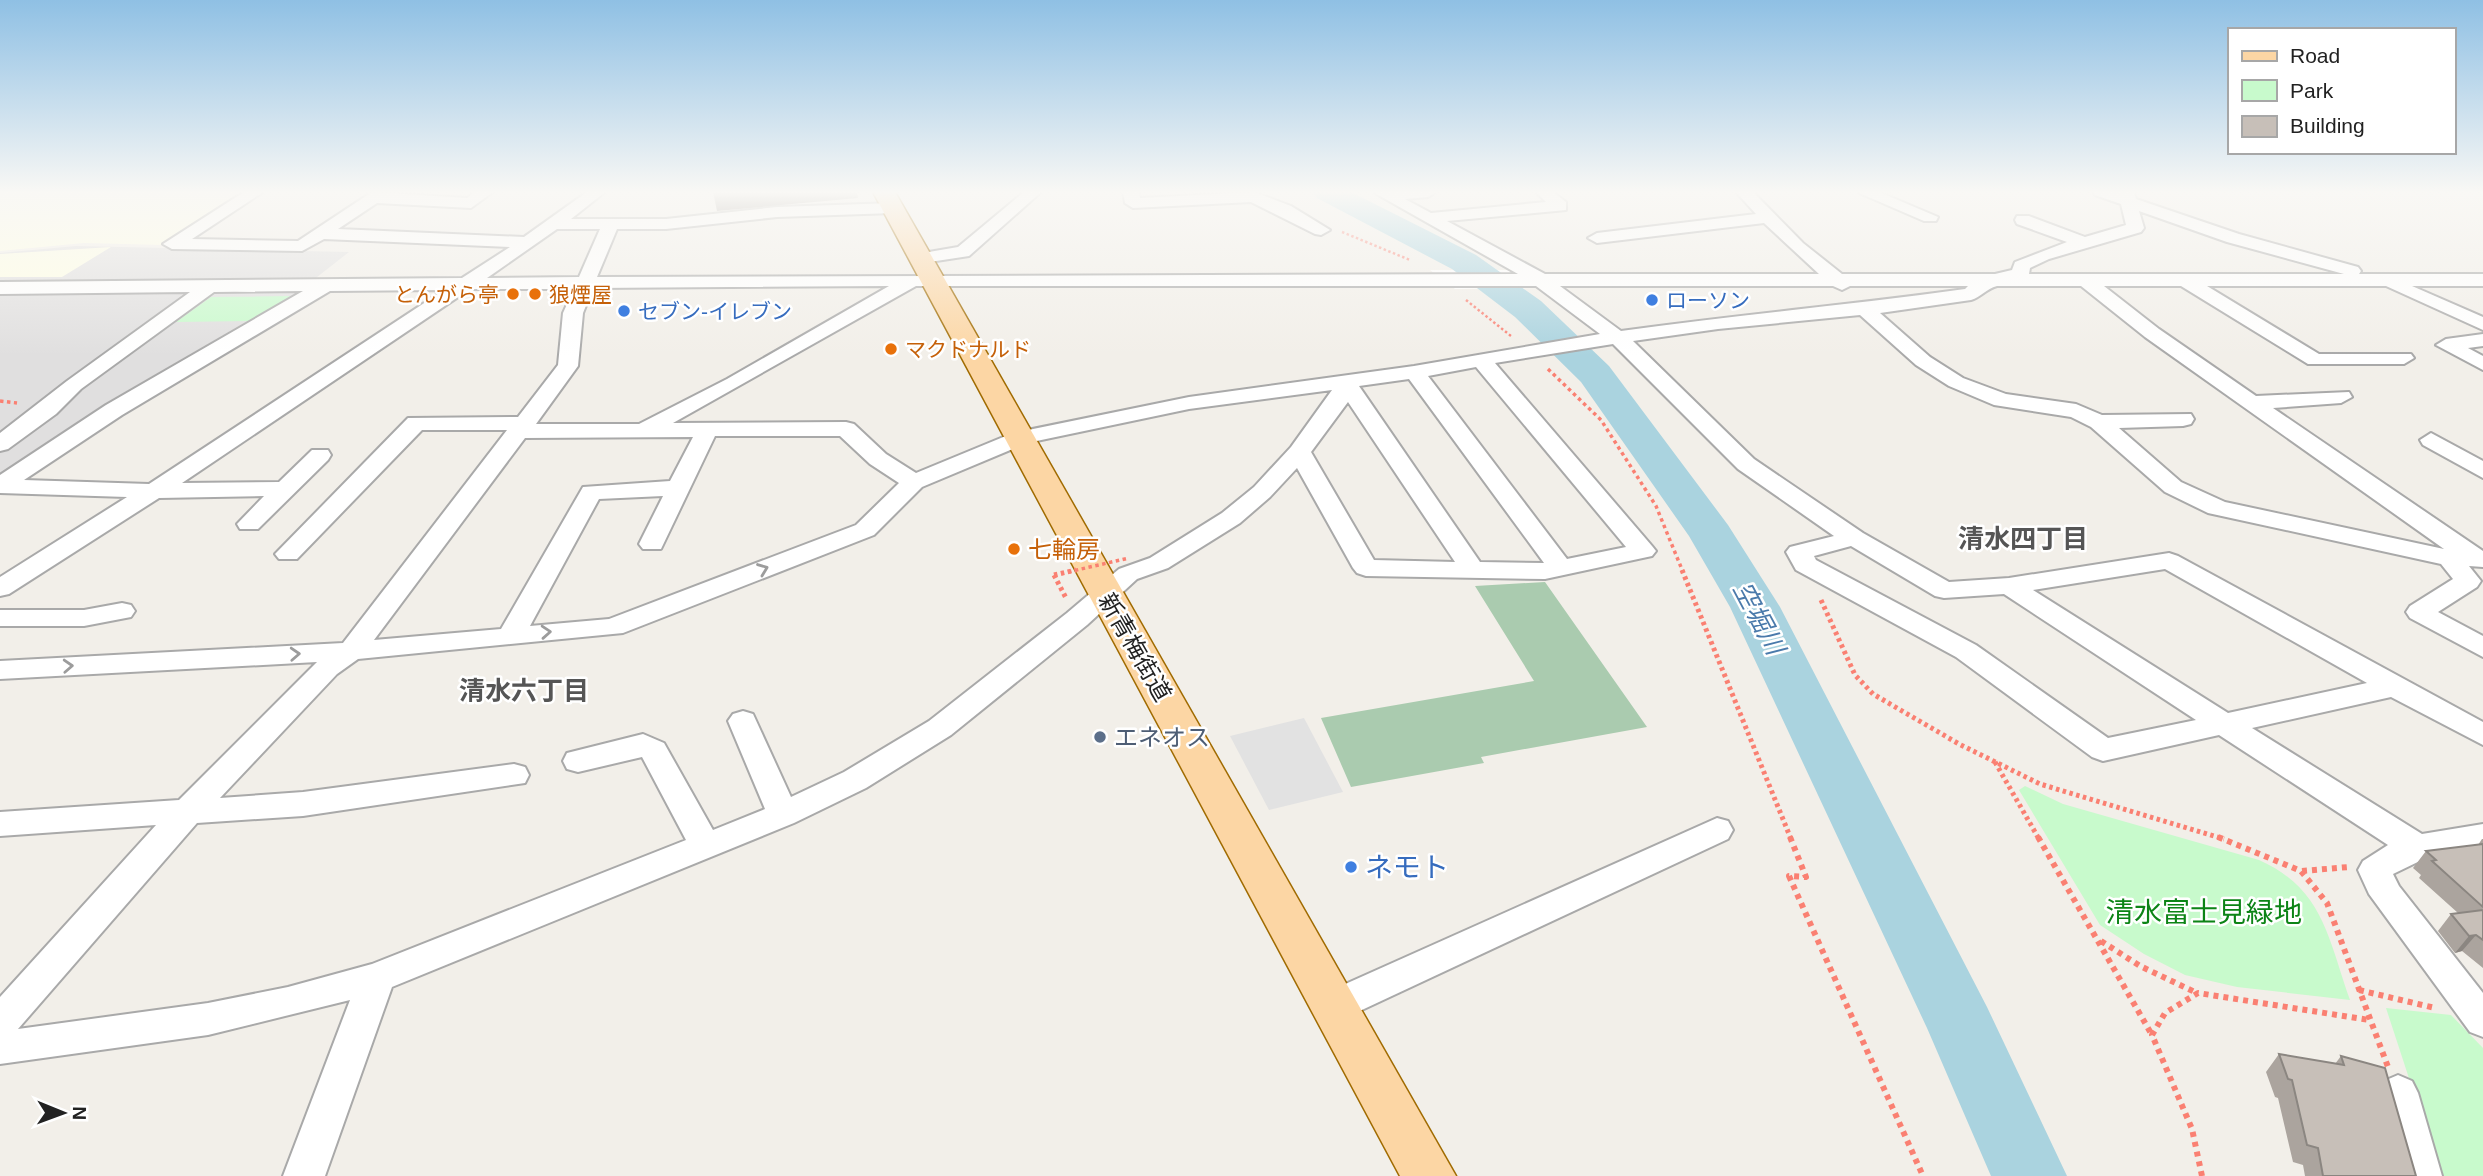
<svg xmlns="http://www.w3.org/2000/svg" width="2483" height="1176" font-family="Helvetica,'Noto Sans JP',sans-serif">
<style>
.residential{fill:#e0dfdf}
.education{fill:#ffffe5}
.cemetery{fill:#aacbaf}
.park{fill:#c8facc}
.parking{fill:#e2e2e2}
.pier{fill:#fff}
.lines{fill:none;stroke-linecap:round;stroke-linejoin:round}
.river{fill:#aad3df;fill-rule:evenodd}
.minor-casing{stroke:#a9a9a9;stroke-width:4}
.major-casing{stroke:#a06b00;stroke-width:3}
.path-far3{stroke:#fa8072;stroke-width:2.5;stroke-dasharray:2.5 2.5;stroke-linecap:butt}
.path-far2{stroke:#fa8072;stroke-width:3.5;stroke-dasharray:3.5 3.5;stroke-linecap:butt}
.path-far1{stroke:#fa8072;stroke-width:5;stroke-dasharray:3.5 3.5;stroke-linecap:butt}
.path{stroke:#fa8072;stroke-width:6;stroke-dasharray:5 5;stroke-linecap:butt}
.minor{fill:#fff;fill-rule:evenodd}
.major{fill:#fcd6a4;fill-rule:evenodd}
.path-bridge-far1{stroke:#fa8072;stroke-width:3.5;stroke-dasharray:3.5 3.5;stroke-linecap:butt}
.path-bridge{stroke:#fa8072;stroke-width:5;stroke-dasharray:3.5 3.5;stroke-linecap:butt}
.wall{fill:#aba49e}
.shaded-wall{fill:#8b8681}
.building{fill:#c7bfb8;stroke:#8b8681;stroke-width:2}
.oneway{stroke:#9c9c9c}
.food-dot{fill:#e8710a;stroke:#fff;stroke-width:2.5}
.shop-dot{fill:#3f7fe0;stroke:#fff;stroke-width:2.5}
.service-dot{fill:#5c6f8a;stroke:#fff;stroke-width:2.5}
.labels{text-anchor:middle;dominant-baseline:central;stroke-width:5;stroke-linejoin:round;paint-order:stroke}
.far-food-label{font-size:21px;fill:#c56008;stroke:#fff;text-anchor:start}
.far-shop-label{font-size:21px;fill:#366cbe;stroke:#fff;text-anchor:start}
.food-label{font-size:24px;fill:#c56008;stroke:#fff;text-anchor:start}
.street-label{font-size:24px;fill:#222;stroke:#fff}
.service-label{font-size:24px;fill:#4e5e75;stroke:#fff;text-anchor:start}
.neighbourhood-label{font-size:26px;font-weight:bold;fill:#555;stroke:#fff}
.water-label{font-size:26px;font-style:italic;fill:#4a7aab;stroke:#fff}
.near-shop-label{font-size:28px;fill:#366cbe;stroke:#fff;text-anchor:start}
.near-park-label{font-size:28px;fill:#0c8416;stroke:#fff}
</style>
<rect width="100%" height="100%" fill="#f2efe9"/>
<path class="residential" d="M 76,246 L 349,252 L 298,292 L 106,403 L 0,475 L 0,253 Z"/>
<path class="education" d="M 0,192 L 246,192 L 164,245 L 84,243 L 0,251 Z
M 111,247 L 62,277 L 0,277 L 0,254 Z"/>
<path class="cemetery" d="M 1545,582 L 1647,727 L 1481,757 L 1484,763 L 1351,787 L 1321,718 L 1534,681 L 1475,586 Z"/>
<path class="park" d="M 293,296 L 250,321 L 176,322 L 211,297 Z
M 2025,786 L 2063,804 L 2259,860 C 2324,889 2328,939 2350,1000 L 2237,987 L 2185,975 L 2144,954 L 2100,925 L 2019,790 Z
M 2386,1008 L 2451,1015 L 2483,1048 L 2483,1176 L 2441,1176 Z"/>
<path class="parking" d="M 1304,718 L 1343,792 L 1269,810 L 1230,736 Z"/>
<path class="pier" d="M 1430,270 L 1513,270 L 1543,288 L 1455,289 Z"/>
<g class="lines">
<path class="river" d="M 1313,192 L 1351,192 L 1476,255 L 1541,301 L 1609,366 L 1728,525 L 1780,607 L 1987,1007 L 2067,1176 L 1991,1176 L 1927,1028 L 1730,607 L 1689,536 L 1581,382 L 1515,317 L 1452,269 L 1317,198 Z"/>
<g class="minor-casing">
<path id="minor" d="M 244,192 L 263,192 L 192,239 L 298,241 L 372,192 L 467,198 L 475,192 L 493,192 L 471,208 L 377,203 L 338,229 L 524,237 L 587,192 L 605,192 L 571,219 L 666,219 L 777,207 L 893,203 L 901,208 L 893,213 L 777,217 L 666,229 L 617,229 L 597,277 L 1518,274 L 1373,192 L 1436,192 L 1428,197 L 1405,199 L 1431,213 L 1546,202 L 1536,192 L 1553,192 L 1566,202 L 1566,210 L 1447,221 L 1545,274 L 1819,274 L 1764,223 L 1597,243 L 1588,238 L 1597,233 L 1756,214 L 1736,192 L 1753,192 L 1803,243 L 1842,274 L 1995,274 L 2012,270 L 2015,262 L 2067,242 L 2017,224 L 2015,220 L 2017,216 L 2029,216 L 2085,237 L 2126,225 L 2121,204 L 2095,195 L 2093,192 L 2134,192 L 2136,199 L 2239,234 L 2358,267 L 2361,271 L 2359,274 L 2483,274 L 2483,286 L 2412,286 L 2483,317 L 2483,330 L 2386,286 L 2207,286 L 2319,354 L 2411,354 L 2414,358 L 2404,364 L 2308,364 L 2181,286 L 2104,286 L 2159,329 L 2256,396 L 2349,392 L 2352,397 L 2341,403 L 2273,408 L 2483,551 L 2483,567 L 2469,566 L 2481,581 L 2477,587 L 2438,612 L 2483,636 L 2483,657 L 2410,618 L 2406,612 L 2410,606 L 2453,579 L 2441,564 L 2208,513 L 2165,492 L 2091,427 L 2071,417 L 1994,405 L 1949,386 L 1916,365 L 1860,315 L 1718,329 L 1633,341 L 1754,459 L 1863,533 L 1949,582 L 2009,578 L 2169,553 L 2178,556 L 2483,722 L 2483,745 L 2391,697 L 2252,728 L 2422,834 L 2483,824 L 2483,848 L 2426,858 L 2393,874 L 2399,886 L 2483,993 L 2483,1037 L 2470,1032 L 2369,894 L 2358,870 L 2363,861 L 2388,845 L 2219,735 L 2103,761 L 2092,757 L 1956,657 L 1796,570 L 1786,552 L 1790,547 L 1834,536 L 1738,469 L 1613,344 L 1495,363 L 1652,546 L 1656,551 L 1652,556 L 1545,579 L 1366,576 L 1357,573 L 1353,568 L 1297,468 L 1270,497 L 1240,523 L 1168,568 L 1137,579 L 1087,625 L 951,735 L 866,788 L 794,823 L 392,987 L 325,1176 L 283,1176 L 350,1000 L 208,1035 L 0,1064 L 0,997 L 156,825 L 0,836 L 0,812 L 179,800 L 317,662 L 0,679 L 0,661 L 343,643 L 507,430 L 422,430 L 297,559 L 279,559 L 275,554 L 408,418 L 518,417 L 558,365 L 563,313 L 574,289 L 470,289 L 182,483 L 279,482 L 312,450 L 328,450 L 331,455 L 328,460 L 258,529 L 240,529 L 237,524 L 264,496 L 159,498 L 9,594 L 0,596 L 0,577 L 127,497 L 0,493 L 0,475 L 106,405 L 303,291 L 214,292 L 81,389 L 56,414 L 8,449 L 0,451 L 0,433 L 67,381 L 190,292 L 0,294 L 0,282 L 462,278 L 510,247 L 324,239 L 302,251 L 172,249 L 163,244 ZM 2139,211 L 2227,242 L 2344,274 L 2029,274 L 2030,268 L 2049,259 L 2141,232 L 2144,228 ZM 557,229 L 600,229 L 579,277 L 487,278 ZM 889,286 L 727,379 L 639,424 L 536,424 L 578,366 L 583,313 L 593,288 ZM 916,286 L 1536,286 L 1600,334 L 1414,366 L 1189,397 L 1013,433 L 916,473 L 886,454 L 854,424 L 846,422 L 673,423 ZM 1560,286 L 1833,286 L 1842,290 L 1850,286 L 1968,286 L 1965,289 C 1850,305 1735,315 1621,331 ZM 1997,286 L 2081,286 L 2145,337 L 2444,549 L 2225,502 L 2181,482 L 2119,428 L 2183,426 L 2191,424 L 2194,419 L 2191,414 L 2102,415 L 2076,404 L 2006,394 L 1963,378 L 1930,357 L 1880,313 L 1971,300 C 1981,297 1986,289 1997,286 ZM 444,290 L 149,484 L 24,480 L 122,415 L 330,291 ZM 1476,367 L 1626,547 L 1567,559 L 1428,376 ZM 1409,379 L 1544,563 L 1480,562 L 1359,386 ZM 1332,390 L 1291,447 L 1254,487 L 1222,513 L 1150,558 L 1119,569 L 1067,613 L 929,721 L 844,772 L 791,797 L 753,714 L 743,711 L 733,714 L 728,721 L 765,809 L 713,830 L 664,743 L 643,734 L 567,753 L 563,761 L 567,769 L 578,772 L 642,757 L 686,840 L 372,964 L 288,987 L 208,1003 L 18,1029 L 197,823 L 303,816 L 525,783 L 529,775 L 525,767 L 514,764 L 303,792 L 220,798 L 337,674 L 358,659 L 623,633 L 874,535 L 922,487 L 1027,443 L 1189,409 ZM 1348,402 L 1455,562 L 1374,560 L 1311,452 ZM 715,436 L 840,436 L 870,464 L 899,483 L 856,525 L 609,619 L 530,626 L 599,499 L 663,496 L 639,544 L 643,549 L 661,549 ZM 693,437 L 670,481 L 583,487 L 501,629 L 374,640 L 525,438 ZM 1851,546 L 1935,596 L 1944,598 L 2004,594 L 2196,720 L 2108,738 L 1976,645 L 1816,560 L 1814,556 ZM 2165,569 L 2367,683 L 2228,713 L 2033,590 Z
M 1024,192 L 1041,192 L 969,256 L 923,263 L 914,258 L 923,253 L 958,247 Z
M 1123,192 L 1139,192 L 1140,198 L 1254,192 L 1291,206 L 1330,230 L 1321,235 L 1315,234 L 1251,202 L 1133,208 L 1125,203 Z
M 1857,192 L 1879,192 L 1938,217 L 1936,221 L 1924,221 Z
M 2483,334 L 2483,346 L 2468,348 L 2483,356 L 2483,370 L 2436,345 L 2446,339 Z
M 2431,433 L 2483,461 L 2483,478 L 2423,445 L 2420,440 Z
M 122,603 L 131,605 L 135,611 L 131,617 L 84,626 L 0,626 L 0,610 L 84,610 Z
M 1717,818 L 1728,821 L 1733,830 L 1728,839 L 1349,1016 L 1336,1021 L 1323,1016 L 1318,1005 L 1323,994 Z
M 2398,1075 L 2412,1081 L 2418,1093 L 2442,1176 L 2400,1176 L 2378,1093 L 2384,1081 Z"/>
</g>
<g class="major-casing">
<path id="major" d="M 873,192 L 895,192 L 1456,1176 L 1400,1176 Z"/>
</g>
<path class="path-far3" d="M 1342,232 L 1410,260
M 1466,300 L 1511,336"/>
<path class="path-far2" d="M 1548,369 L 1601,420 L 1656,506 L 1683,572
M 0,401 L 17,403"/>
<path class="path-far1" d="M 1682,570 L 1791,839
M 1054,575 L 1066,598
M 1821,600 L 1855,675 L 1873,694 L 1959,744 L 2040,784 L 2224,839
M 1995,762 L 2039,839"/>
<path class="path" d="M 1790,837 L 1806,877 L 1789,876 L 1923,1176
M 2038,837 L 2152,1035
M 2218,837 L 2301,871 L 2327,903 L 2388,1067
M 2302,871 L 2349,867
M 2101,941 L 2140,966 L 2197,993
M 2359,990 L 2435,1008
M 2202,1176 L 2192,1129 L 2152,1035 L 2165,1013 L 2198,993 L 2369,1020"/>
<use href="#minor" class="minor"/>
<use href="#major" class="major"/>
<path class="path-bridge-far1" d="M 1068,572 L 1129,558"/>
<path class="path-bridge" d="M 1054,575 L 1076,570"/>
</g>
<path class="wall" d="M 2482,839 L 2483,839 L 2483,968 L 2462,951 L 2455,953 L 2438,931 L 2451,914 L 2458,913 L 2419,878 L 2421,875 L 2413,868 L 2426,851 L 2478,845 Z
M 2279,1054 L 2335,1064 L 2341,1056 L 2416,1176 L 2305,1176 L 2303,1165 L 2293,1162 L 2278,1098 L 2275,1097 L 2266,1072 Z"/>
<path class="shaded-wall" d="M 713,192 L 857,192 L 858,198 L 717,211 Z
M 2476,935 L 2462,951 L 2455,953 L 2469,936 Z"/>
<path class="building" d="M 2483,844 L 2483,907 L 2432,861 L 2436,860 L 2426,851 Z
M 2483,910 L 2483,940 L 2476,935 L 2469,936 L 2451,914 Z
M 2279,1054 L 2344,1065 L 2341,1056 L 2385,1068 L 2416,1176 L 2323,1176 L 2318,1148 L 2307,1145 L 2292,1080 L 2288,1079 Z"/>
<defs><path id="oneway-chevron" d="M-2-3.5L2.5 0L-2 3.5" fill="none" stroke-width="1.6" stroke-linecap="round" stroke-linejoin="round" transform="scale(1.75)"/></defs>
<g class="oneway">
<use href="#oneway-chevron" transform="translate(763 569) rotate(-21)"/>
<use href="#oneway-chevron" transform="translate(546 632) rotate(-4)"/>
<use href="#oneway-chevron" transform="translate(295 654) rotate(-3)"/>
<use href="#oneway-chevron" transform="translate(68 666) rotate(-3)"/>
</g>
<linearGradient id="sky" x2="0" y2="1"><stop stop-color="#8fc0e4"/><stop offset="0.54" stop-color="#f9f8f5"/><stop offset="1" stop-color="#f9f8f5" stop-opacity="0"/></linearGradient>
<rect width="2483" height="356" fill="url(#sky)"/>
<g class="food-dot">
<circle cx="513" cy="294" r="7"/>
<circle cx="535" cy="294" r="7"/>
<circle cx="891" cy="349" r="7"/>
<circle cx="1014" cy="549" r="7"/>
</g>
<g class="shop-dot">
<circle cx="1652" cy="300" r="7"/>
<circle cx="624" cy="311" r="7"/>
<circle cx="1351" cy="867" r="7"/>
</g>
<circle class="service-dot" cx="1100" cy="737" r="7"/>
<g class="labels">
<g class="far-food-label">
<text x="499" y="294" text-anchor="end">とんがら亭</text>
<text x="549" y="294">狼煙屋</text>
<text x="905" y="349">マクドナルド</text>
</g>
<g class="far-shop-label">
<text x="1666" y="300">ローソン</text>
<text x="638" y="311">セブン-イレブン</text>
</g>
<g class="food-label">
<text x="1028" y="549">七輪房</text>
</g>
<g class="street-label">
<text transform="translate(1135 647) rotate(60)">新青梅街道</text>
</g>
<g class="service-label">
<text x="1114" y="737">エネオス</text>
</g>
<g class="neighbourhood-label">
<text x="2023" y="539">清水四丁目</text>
<text x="524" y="691">清水六丁目</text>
</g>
<g class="water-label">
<text transform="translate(1759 618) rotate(62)">空堀川</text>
</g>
<g class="near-shop-label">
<text x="1365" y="867">ネモト</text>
</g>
<g class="near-park-label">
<text x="2204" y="912">清水富士見緑地</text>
</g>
</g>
<rect x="2228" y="28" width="228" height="126" fill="#ffffff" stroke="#a7a7a7" stroke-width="2"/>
<rect x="2242" y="51" width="35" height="10" fill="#fcd6a4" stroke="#a7a7a7" stroke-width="2"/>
<text x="2290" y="63" font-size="21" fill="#222222">Road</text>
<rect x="2242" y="80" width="35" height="21" fill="#c8facc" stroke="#a7a7a7" stroke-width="2"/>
<text x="2290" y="98" font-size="21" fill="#222222">Park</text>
<rect x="2242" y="116" width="35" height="21" fill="#c7bfb8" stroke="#a7a7a7" stroke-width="2"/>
<text x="2290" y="133" font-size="21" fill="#222222">Building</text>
<g transform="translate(63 1113) rotate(91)" stroke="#ffffff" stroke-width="5" paint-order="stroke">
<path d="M0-5L12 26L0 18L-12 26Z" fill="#222222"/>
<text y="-10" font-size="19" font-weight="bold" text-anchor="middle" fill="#222222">N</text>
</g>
</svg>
